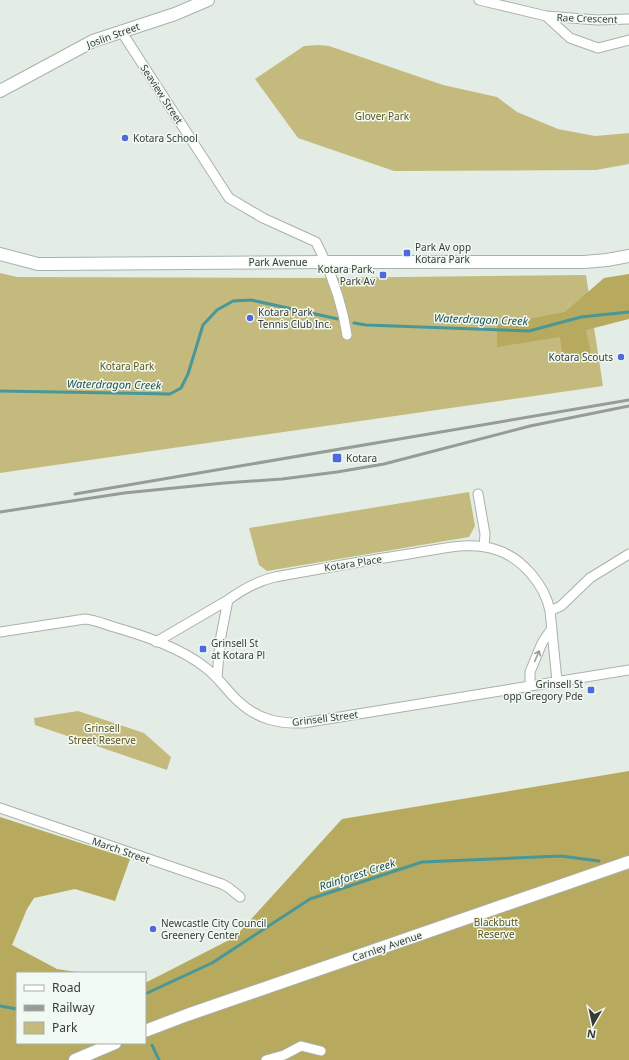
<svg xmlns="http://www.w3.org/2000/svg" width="629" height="1060" font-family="'Noto Sans',sans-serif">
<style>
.green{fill:#c5ba7d}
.forest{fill:#b7a95d}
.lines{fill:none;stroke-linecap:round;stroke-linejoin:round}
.stream{stroke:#499797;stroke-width:3}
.street-casing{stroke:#a9b1aa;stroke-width:11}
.secondary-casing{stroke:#a9b1aa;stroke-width:14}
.street{stroke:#fff;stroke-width:9}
.secondary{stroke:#fff;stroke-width:12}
.rail{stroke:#969c96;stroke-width:3}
.oneway{stroke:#9c9d9c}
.poi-dot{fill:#4e69dd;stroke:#f1faf2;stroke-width:1.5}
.labels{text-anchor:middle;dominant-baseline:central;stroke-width:3;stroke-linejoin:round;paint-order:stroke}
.street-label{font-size:10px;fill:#383b38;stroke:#f1faf2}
.park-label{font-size:10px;fill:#5d5319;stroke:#f1faf2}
.poi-label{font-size:10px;fill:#383b38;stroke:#f1faf2;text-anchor:start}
.water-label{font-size:11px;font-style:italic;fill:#1f4f50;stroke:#f1faf2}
</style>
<rect width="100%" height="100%" fill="#e4ede5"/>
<path class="green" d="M 318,45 L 329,46 L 443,85 L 497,97 L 517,112 L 558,129 L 595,136 L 629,133 L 629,164 L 596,170 L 394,171 L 298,138 L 255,79 L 304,46 Z
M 0,273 L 17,277 L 313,278 L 586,275 L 603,386 L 0,473 Z
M 469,492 L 475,526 L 469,537 L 267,571 L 259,565 L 249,528 Z
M 78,711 L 144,733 L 171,757 L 167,770 L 35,725 L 34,718 Z"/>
<path class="forest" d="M 629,274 L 629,319 L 586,330 L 592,359 L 563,361 L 560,337 L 497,347 L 497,325 L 565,312 L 604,278 Z
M 629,771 L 629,1060 L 0,1060 L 0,817 L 130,859 L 115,901 L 75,889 L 34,898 L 27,909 L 12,945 L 57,969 L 83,973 L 17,973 L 17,1043 L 145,1043 L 145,983 L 235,937 L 342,819 Z"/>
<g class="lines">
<path class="stream" d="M 354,323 L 366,325 L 529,331 L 581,317 L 629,312
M 0,391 L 170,394 L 181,388 L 188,374 L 203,325 L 217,310 L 233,301 L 251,300 L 338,319
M 145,994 L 212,963 L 310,899 L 422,862 L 561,856 L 599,861
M 0,1006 L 17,1009
M 152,1045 L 159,1060"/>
<g class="street-casing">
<path id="street" d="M 479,0 L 546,16 L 597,20 L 629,19
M 546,16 L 570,38 L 598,48 L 629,40
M 121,31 L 229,198 L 263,218 L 316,242 C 331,272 342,302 347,335
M 478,494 L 485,534 L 484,547
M 0,632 L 85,619 C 95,620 104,624 114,627 C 145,636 181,648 206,668 C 219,678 227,691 238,701 C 257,719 278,724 303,723 C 412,706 520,687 629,670
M 156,642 L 228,600 C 243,589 257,581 275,577 C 319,569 364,561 409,554 C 438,550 469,540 497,550 C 522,558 545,585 550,611
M 217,678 L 220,641 L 228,600
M 557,681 L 550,611 L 561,606 L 590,578 L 629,554
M 530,685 L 530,672 L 542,643 L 552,628
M 0,808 L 222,884 L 229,888 L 240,897
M 266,1060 L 284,1055 L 301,1046 L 321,1051"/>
</g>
<g class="secondary-casing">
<path id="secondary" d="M 0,91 L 93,41 L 175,14 L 208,0
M 0,254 L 38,264 L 51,264 L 326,262 L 584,262 L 607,260 L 629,256
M 145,1031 L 187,1015 L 629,862
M 75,1060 L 115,1043"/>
</g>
<use href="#street" class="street"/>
<use href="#secondary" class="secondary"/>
<path class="rail" d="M 75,494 L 629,400
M 0,512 L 124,493 L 224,483 L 282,479 L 337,472 L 384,464 L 530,426 L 629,406"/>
</g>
<defs><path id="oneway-shaft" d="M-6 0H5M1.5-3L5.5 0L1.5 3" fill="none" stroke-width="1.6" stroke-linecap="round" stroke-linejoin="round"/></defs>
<use class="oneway" href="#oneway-shaft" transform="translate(537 656) rotate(-67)"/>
<g class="poi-dot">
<circle cx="125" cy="138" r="4"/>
<rect x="403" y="249" width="8" height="8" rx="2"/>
<rect x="379" y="271" width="8" height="8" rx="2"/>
<circle cx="250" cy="318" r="4"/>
<circle cx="621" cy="357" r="4"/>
<rect x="332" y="453" width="10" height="10" rx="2"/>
<rect x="199" y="645" width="8" height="8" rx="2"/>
<rect x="587" y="686" width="8" height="8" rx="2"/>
<circle cx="153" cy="929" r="4"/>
</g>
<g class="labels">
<g class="street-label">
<text transform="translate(587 18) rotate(2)">Rae Crescent</text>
<text transform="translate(113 35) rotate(-20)">Joslin Street</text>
<text transform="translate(162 94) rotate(57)">Seaview Street</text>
<text x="278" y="262">Park Avenue</text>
<text transform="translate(353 563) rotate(-9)">Kotara Place</text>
<text transform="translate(325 718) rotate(-7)">Grinsell Street</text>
<text transform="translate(121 850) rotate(19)">March Street</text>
<text transform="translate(387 946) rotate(-19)">Carnley Avenue</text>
</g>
<g class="park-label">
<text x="382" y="116">Glover Park</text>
<text x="127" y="366">Kotara Park</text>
<text x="102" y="728">Grinsell<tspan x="102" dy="12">Street Reserve</tspan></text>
<text x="496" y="922">Blackbutt<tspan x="496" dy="12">Reserve</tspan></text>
</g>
<g class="poi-label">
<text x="133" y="138">Kotara School</text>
<text x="415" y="247">Park Av opp<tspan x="415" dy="12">Kotara Park</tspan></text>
<text x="375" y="269" text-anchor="end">Kotara Park,<tspan x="375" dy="12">Park Av</tspan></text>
<text x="258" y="312">Kotara Park<tspan x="258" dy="12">Tennis Club Inc.</tspan></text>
<text x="613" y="357" text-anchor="end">Kotara Scouts</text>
<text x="346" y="458">Kotara</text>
<text x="211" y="643">Grinsell St<tspan x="211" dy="12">at Kotara Pl</tspan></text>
<text x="583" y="684" text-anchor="end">Grinsell St<tspan x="583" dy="12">opp Gregory Pde</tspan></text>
<text x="161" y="923">Newcastle City Council<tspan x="161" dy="12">Greenery Center</tspan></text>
</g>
<g class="water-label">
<text transform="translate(481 319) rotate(2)">Waterdragon Creek</text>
<text transform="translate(114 384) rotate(1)">Waterdragon Creek</text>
<text transform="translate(357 874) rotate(-18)">Rainforest Creek</text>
</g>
</g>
<rect x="16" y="972" width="130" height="72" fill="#f1faf2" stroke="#a7aea8"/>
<rect x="24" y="985" width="20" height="6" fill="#ffffff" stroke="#a7aea8"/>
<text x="52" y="992" font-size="12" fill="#383b38">Road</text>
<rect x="24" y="1005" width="20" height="6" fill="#969c96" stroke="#a7aea8"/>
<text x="52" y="1012" font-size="12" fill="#383b38">Railway</text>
<rect x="24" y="1022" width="20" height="12" fill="#c5ba7d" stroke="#a7aea8"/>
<text x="52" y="1032" font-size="12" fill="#383b38">Park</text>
<g transform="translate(593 1024) rotate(189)" stroke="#f1faf2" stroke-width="3" paint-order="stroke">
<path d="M0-3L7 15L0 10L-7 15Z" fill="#383b38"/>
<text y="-6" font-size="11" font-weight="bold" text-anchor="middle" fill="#383b38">N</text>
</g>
</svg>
